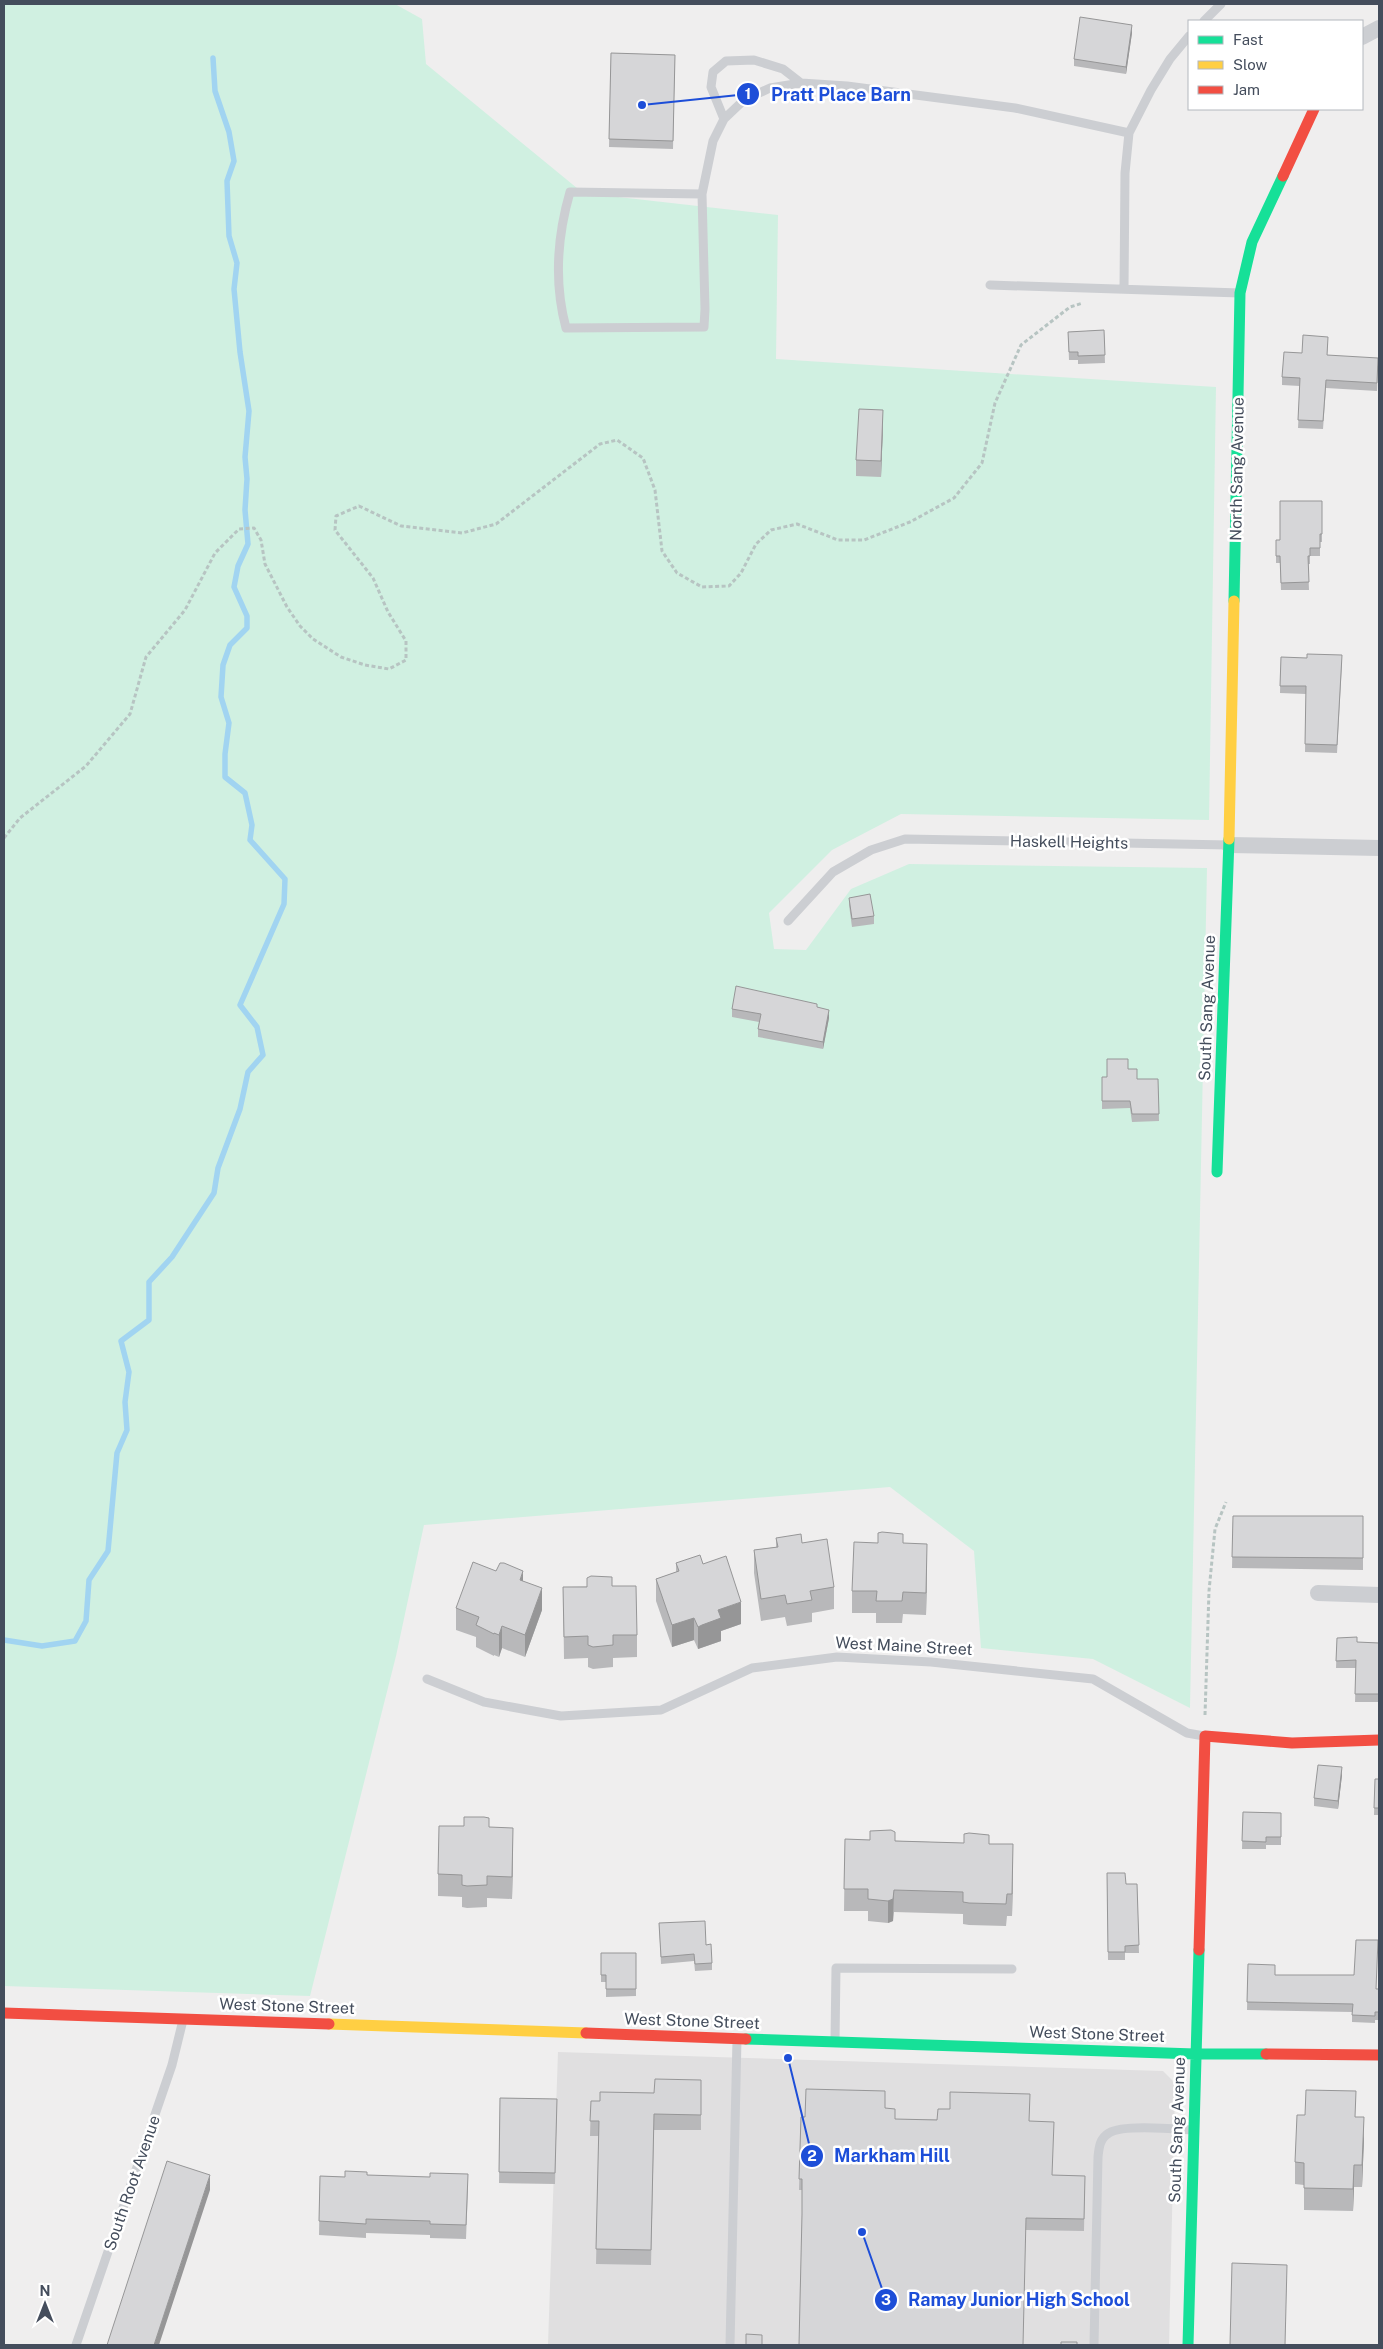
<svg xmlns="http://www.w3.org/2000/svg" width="1383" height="2349" font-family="'Public Sans',sans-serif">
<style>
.education{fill:#e0dfe0}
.green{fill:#d0f0e1}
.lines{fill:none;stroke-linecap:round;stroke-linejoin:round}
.stream{stroke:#a1d4f1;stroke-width:5.5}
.path{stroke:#b7c4c2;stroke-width:3;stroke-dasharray:4 2.5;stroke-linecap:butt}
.lane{stroke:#ccced2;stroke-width:9}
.street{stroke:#ccced2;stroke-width:16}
.fast{stroke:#16e098;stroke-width:11}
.slow{stroke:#ffcf43;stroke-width:11}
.jam{stroke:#f24e42;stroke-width:11}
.wall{fill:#b8b8ba}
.shaded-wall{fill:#969697}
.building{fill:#d6d6d8;stroke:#969697}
.labels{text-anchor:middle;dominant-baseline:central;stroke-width:5;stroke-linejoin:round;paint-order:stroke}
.street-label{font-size:16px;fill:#444d5c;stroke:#fff}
.leader{fill:none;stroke:#1d4ed8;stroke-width:2}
.callout-dot{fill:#1d4ed8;stroke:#fff;stroke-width:2}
.mark-label{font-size:15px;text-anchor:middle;font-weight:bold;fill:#fff}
.callout-label{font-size:18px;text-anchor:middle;font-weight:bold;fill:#1d4ed8;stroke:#fff;stroke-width:5;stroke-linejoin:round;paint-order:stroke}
</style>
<rect width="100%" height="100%" fill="#efeeee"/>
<path class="education" d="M 558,2052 L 1163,2071 L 1172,2080 L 1175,2087 L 1169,2345 L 548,2345 Z"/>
<path class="green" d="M 4,4 L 395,4 L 422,19 L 426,64 L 583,193 L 778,215 L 776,359 L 1216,387 L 1209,820 L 901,814 L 832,850 L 769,913 L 774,949 L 806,950 L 851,889 L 909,864 L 1207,868 L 1190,1708 L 1093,1659 L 981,1648 L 974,1551 L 890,1487 L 424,1525 L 396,1656 L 310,1996 L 4,1986 Z"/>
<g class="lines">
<path class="stream" d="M 4,1640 L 42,1646 L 75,1641 L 86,1621 L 89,1580 L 108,1551 L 117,1453 L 127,1430 L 125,1402 L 129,1372 L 121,1341 L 149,1320 L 149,1282 L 172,1257 L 214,1193 L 218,1168 L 240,1109 L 248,1072 L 263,1055 L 257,1027 L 240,1005 L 284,904 L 285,879 L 250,840 L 252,825 L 245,793 L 225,777 L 225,754 L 229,723 L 221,697 L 223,665 L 230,645 L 247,628 L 247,616 L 234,587 L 238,566 L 248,544 L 245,510 L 247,479 L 245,457 L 249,411 L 240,352 L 234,289 L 237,263 L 229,236 L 227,181 L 234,161 L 229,132 L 215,91 L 213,58"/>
<path class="path" d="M 4,838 L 20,818 L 86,766 L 130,714 L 146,657 L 185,610 L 215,553 L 239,529 L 254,528 L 261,540 L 265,564 L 287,607 L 300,626 L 313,639 L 341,657 L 365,665 L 389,669 L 406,660 L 406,641 L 388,612 L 373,578 L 335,530 L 336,516 L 359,506 L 401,526 L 462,533 L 496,524 L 600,444 L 617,440 L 643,458 L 655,490 L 662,551 L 677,573 L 702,587 L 729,586 L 741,573 L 756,544 L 771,530 L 797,524 L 838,540 L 864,540 L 910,522 L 954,498 L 982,463 L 995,403 L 1021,345 L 1070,307 L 1083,303
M 1205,1715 L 1209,1591 L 1215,1529 L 1226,1502"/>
<path class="lane" d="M 1204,21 L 1221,4
M 724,119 L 711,87 L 713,72 L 726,61 L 754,60 L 783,69 L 801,83
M 702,194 L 705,309 L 704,327 L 566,328 C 554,283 557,237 570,192 L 702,194 L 713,141 L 724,119 L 744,100 L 770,88 L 801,83 L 847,86 L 1015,108 L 1129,133
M 990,285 L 1240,293
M 1124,289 L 1125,173 L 1129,133 L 1151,90 L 1170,59 L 1189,36
M 788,921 L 833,872 L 871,850 L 905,839 L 1229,845
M 427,1679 L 484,1702 L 561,1716 L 661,1710 L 752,1668 L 837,1657 L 931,1662 L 1093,1679 L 1187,1733 L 1204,1736
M 835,2041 L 836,1968 L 1012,1969
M 76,2345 L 172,2065 L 183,2020
M 730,2345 L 737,2039
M 1094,2345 L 1098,2157 C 1099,2147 1100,2138 1109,2133 C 1123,2124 1175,2129 1192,2130"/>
<path class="street" d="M 1362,37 L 1379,28
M 1229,845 L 1379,848
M 1318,1593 L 1379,1595"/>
<path class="fast" d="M 1234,601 L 1240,293 L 1252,242 L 1283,176
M 1217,1172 L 1229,839
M 746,2039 L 1195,2054 L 1266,2054
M 1188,2345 L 1199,1950"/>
<path class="slow" d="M 1229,839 L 1234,601
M 329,2024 L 586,2033"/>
<path class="jam" d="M 1283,176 L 1314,109
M 1199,1950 L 1205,1736 L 1292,1743 L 1379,1740
M 4,2013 L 329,2024
M 586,2033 L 746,2039
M 1266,2054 L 1379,2055"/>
</g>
<path class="wall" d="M 1132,33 L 1126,74 L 1074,66 L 1074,59 Z
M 611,53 L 675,55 L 673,149 L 609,147 Z
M 1104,330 L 1105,363 L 1078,364 L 1078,360 L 1069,360 L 1068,332 Z
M 1328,344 L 1327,355 L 1378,366 L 1377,391 L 1326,388 L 1323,429 L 1298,428 L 1300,386 L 1282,385 L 1282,377 L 1302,353 Z
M 883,426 L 881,477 L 856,476 L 856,460 Z
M 1322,501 L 1322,542 L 1320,542 L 1320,556 L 1310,556 L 1310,564 L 1308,564 L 1309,590 L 1281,590 L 1280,563 L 1276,563 L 1276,540 L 1280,540 Z
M 1281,657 L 1342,663 L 1337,753 L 1305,752 L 1306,694 L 1280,693 Z
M 849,898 L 874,916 L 874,924 L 852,927 L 849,905 Z
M 817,1007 L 829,1018 L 823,1049 L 758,1037 L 758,1029 L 759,1022 L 732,1017 L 732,1009 Z
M 1128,1069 L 1137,1079 L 1158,1079 L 1159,1121 L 1132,1122 L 1130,1108 L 1102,1109 L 1102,1077 L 1107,1077 Z
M 1233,1516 L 1363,1516 L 1363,1570 L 1232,1568 Z
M 776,1538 L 802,1543 L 834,1587 L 834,1609 L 812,1613 L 812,1622 L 787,1626 L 785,1617 L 761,1621 L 754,1573 L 754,1550 L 776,1547 Z
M 903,1543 L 927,1566 L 926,1615 L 903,1614 L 902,1623 L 876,1623 L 876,1613 L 852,1613 L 852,1591 Z
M 676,1563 L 703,1564 L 741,1624 L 721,1631 L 721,1641 L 698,1649 L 694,1640 L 672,1647 L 656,1601 L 656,1579 L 676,1572 Z
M 523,1581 L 542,1610 L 525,1657 L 502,1648 L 499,1657 L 494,1655 L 494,1656 L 476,1647 L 476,1637 L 456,1630 L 456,1608 Z
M 612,1586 L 637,1635 L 637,1657 L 613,1658 L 613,1667 L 593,1669 L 588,1667 L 588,1658 L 564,1659 L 563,1587 Z
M 1337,1638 L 1357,1642 L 1379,1643 L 1379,1702 L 1355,1702 L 1356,1668 L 1336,1668 Z
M 1342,1775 L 1338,1809 L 1314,1806 L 1314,1798 Z
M 1375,1779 L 1379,1779 L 1379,1815 L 1374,1815 Z
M 1243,1812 L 1281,1813 L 1281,1845 L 1266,1845 L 1266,1849 L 1242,1849 Z
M 489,1827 L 513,1850 L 512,1899 L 487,1898 L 487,1907 L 467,1908 L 462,1907 L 462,1897 L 438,1896 L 438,1874 Z
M 845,1839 L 989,1844 L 1013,1866 L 1012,1916 L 1007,1916 L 1006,1926 L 969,1925 L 963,1924 L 963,1914 L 894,1912 L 893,1921 L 888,1923 L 868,1921 L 868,1911 L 844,1911 Z
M 1107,1873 L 1126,1884 L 1137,1884 L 1139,1953 L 1125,1953 L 1125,1960 L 1108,1960 Z
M 659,1923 L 706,1945 L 712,1963 L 712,1970 L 695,1971 L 694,1961 L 661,1964 Z
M 601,1953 L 636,1953 L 636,1996 L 606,1997 L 606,1982 L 601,1982 Z
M 1248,1964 L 1275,1975 L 1379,1989 L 1379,2020 L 1375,2020 L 1375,2023 L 1352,2022 L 1352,2012 L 1247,2010 Z
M 701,2080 L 701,2130 L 654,2130 L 651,2265 L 596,2264 L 599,2136 L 590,2136 L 591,2101 L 600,2101 L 654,2093 Z
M 500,2098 L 557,2099 L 555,2184 L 499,2183 Z
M 885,2108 L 895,2119 L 1029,2121 L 1052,2175 L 1085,2176 L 1084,2231 L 1026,2230 L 802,2215 L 802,2190 L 799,2190 L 801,2117 Z
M 1356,2117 L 1364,2139 L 1362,2187 L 1354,2187 L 1353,2211 L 1304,2210 L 1304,2185 L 1295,2184 L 1295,2162 Z
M 367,2175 L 468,2188 L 466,2239 L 430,2238 L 430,2235 L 366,2233 L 366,2238 L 319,2235 L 320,2176 L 345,2177 Z"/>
<path class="shaded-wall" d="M 1132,25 L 1132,33 L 1126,74 L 1126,67 Z
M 883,410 L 883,426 L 881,477 L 881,461 Z
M 829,1010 L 829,1018 L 823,1049 L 823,1042 Z
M 927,1544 L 927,1566 L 926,1615 L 926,1593 Z
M 523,1571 L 523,1593 L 520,1580 Z
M 542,1588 L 542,1610 L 525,1657 L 525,1635 Z
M 741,1602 L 741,1624 L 721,1631 L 721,1641 L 698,1649 L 698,1627 L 718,1610 Z
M 694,1618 L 694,1640 L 672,1647 L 672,1625 Z
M 502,1626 L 502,1648 L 499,1657 L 499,1635 Z
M 1342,1767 L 1342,1775 L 1338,1809 L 1338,1801 Z
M 513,1828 L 513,1850 L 512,1899 L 512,1877 Z
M 1013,1844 L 1013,1866 L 1012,1916 L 1012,1894 Z
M 894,1890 L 893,1921 L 888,1923 L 888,1901 Z
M 1364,2117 L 1364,2139 L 1362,2187 L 1362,2165 Z
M 1354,2165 L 1354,2187 L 1353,2211 L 1353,2189 Z
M 210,2175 L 210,2190 L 159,2345 L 154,2345 Z"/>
<path class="building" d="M 1080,17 L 1132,25 L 1126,67 L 1074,59 Z
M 611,53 L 675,55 L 673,141 L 609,139 Z
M 1104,330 L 1105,355 L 1078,356 L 1078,352 L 1069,352 L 1068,332 Z
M 1303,335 L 1328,337 L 1327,355 L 1378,358 L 1377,383 L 1326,380 L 1323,421 L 1298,420 L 1300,378 L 1282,377 L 1284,352 L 1302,353 Z
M 859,409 L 883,410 L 881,461 L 856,460 Z
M 1280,501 L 1322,501 L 1322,534 L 1320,534 L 1320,548 L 1310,548 L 1310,556 L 1308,556 L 1309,582 L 1281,583 L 1280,556 L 1276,556 L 1276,540 L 1280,540 Z
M 1307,654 L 1342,655 L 1337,745 L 1305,744 L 1306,686 L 1280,686 L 1281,657 L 1307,658 Z
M 870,894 L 874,916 L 852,919 L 849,898 Z
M 736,986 L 817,1004 L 817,1007 L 829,1010 L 823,1042 L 758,1029 L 761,1014 L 732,1009 Z
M 1107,1059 L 1128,1059 L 1128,1069 L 1137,1069 L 1137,1079 L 1158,1079 L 1159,1114 L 1132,1114 L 1130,1101 L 1102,1101 L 1102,1077 L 1107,1077 Z
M 1233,1516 L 1363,1516 L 1363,1558 L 1232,1557 Z
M 882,1532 L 903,1534 L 903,1543 L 927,1544 L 926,1593 L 903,1592 L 902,1601 L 876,1601 L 877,1591 L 852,1591 L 854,1542 L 878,1543 L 878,1533 Z
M 801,1534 L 802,1543 L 827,1539 L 834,1587 L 810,1591 L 812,1600 L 787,1604 L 785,1595 L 761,1599 L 754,1550 L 778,1547 L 776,1538 Z
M 700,1555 L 703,1564 L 726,1556 L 741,1602 L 718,1610 L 721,1618 L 702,1625 L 698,1627 L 694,1618 L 672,1625 L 656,1579 L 679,1571 L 676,1563 Z
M 473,1562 L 496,1571 L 500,1563 L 504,1563 L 523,1571 L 520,1580 L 542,1588 L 525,1635 L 502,1626 L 499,1635 L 494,1633 L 494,1634 L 476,1625 L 479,1617 L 456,1608 Z
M 591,1576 L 612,1577 L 612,1586 L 636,1586 L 637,1635 L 613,1635 L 613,1645 L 593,1647 L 588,1645 L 588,1636 L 564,1637 L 563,1587 L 587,1587 L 587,1578 Z
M 1357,1637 L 1357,1642 L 1379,1643 L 1379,1694 L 1355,1694 L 1356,1660 L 1336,1661 L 1337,1638 Z
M 1318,1765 L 1342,1767 L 1338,1801 L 1314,1798 Z
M 1375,1779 L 1379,1779 L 1379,1808 L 1374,1808 Z
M 1243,1812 L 1281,1813 L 1281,1837 L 1266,1837 L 1266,1842 L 1242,1841 Z
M 464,1817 L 484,1817 L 489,1818 L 489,1827 L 513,1828 L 512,1877 L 487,1876 L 487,1885 L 467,1886 L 462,1885 L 462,1875 L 438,1874 L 439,1826 L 464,1826 Z
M 891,1830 L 895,1832 L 895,1841 L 964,1843 L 964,1834 L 969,1833 L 989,1835 L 989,1844 L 1013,1844 L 1012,1894 L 1007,1894 L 1006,1904 L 969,1903 L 963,1902 L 963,1892 L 894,1890 L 893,1899 L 888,1901 L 868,1899 L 868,1889 L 844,1889 L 845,1839 L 870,1840 L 870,1831 Z
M 1107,1873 L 1125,1873 L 1126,1884 L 1137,1884 L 1139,1945 L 1125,1946 L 1125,1952 L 1108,1952 Z
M 705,1921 L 706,1945 L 711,1944 L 712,1963 L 695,1964 L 694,1954 L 661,1957 L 659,1923 Z
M 1356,1940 L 1378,1940 L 1376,1989 L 1379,1989 L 1379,2012 L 1375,2012 L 1375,2016 L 1352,2015 L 1353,2004 L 1247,2002 L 1248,1964 L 1275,1965 L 1275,1975 L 1354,1975 Z
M 601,1953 L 636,1953 L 636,1989 L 606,1989 L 606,1975 L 601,1975 Z
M 655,2079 L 701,2080 L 701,2115 L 654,2114 L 651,2250 L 596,2249 L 599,2121 L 590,2121 L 591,2101 L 600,2101 L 600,2092 L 654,2093 Z
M 806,2089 L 885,2091 L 885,2108 L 895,2109 L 895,2119 L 937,2120 L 938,2109 L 950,2109 L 950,2092 L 1030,2094 L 1029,2121 L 1054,2122 L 1052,2175 L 1085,2176 L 1084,2219 L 1026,2218 L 1023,2345 L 799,2345 L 802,2214 L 802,2179 L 799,2179 L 801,2117 L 805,2117 Z
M 1306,2090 L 1356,2091 L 1355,2117 L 1364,2117 L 1362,2165 L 1354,2165 L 1353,2189 L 1304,2188 L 1304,2163 L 1295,2162 L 1297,2115 L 1305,2115 Z
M 500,2098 L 557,2099 L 555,2173 L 499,2172 Z
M 167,2161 L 210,2175 L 154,2345 L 107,2345 Z
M 345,2171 L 367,2172 L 367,2175 L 430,2177 L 430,2173 L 468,2174 L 466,2225 L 430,2224 L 430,2221 L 366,2219 L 366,2224 L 319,2221 L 320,2176 L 345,2177 Z
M 1232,2263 L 1287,2265 L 1285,2345 L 1230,2345 Z
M 746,2334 L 762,2335 L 762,2345 L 746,2345 Z
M 1061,2342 L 1077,2342 L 1077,2345 L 1061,2345 Z"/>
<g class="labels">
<g class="street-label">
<text transform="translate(1237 469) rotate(-89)">North Sang Avenue</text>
<text transform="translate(1069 842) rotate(1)">Haskell Heights</text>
<text transform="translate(1207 1008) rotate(-88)">South Sang Avenue</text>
<text transform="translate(904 1646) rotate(3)">West Maine Street</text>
<text transform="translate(287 2006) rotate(2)">West Stone Street</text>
<text transform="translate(692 2021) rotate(2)">West Stone Street</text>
<text transform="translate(1097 2034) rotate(2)">West Stone Street</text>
<text transform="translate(1177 2130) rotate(-88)">South Sang Avenue</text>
<text transform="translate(132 2183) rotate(-71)">South Root Avenue</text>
</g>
</g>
<path class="leader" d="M642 105L748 94M788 2058L812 2156M862 2232L886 2300"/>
<g class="callout-dot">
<circle cx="642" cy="105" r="5"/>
<circle cx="788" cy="2058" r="5"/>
<circle cx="862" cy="2232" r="5"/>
<circle cx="748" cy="94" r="12"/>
<circle cx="812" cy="2156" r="12"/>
<circle cx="886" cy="2300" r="12"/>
</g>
<g class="mark-label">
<text x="748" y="99">1</text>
<text x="812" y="2161">2</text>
<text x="886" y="2305">3</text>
</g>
<g class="callout-label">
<text x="841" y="101">Pratt Place Barn</text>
<text x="892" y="2162">Markham Hill</text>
<text x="1019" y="2306">Ramay Junior High School</text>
</g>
<rect width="1383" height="2349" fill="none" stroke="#444d5c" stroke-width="10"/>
<rect x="1188" y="20" width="175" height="90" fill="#ffffff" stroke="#b4b8be"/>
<rect x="1198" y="36" width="25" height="8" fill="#16e098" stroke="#b4b8be"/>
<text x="1233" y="45" font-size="15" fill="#444d5c">Fast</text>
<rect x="1198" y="61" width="25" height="8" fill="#ffcf43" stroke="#b4b8be"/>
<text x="1233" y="70" font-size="15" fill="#444d5c">Slow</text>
<rect x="1198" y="86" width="25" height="8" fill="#f24e42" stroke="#b4b8be"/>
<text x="1233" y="95" font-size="15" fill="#444d5c">Jam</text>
<g transform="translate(45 2304)" stroke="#ffffff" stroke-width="4" paint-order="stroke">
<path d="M0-4L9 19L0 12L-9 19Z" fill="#444d5c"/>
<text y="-8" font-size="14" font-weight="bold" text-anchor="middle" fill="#444d5c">N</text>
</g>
</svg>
